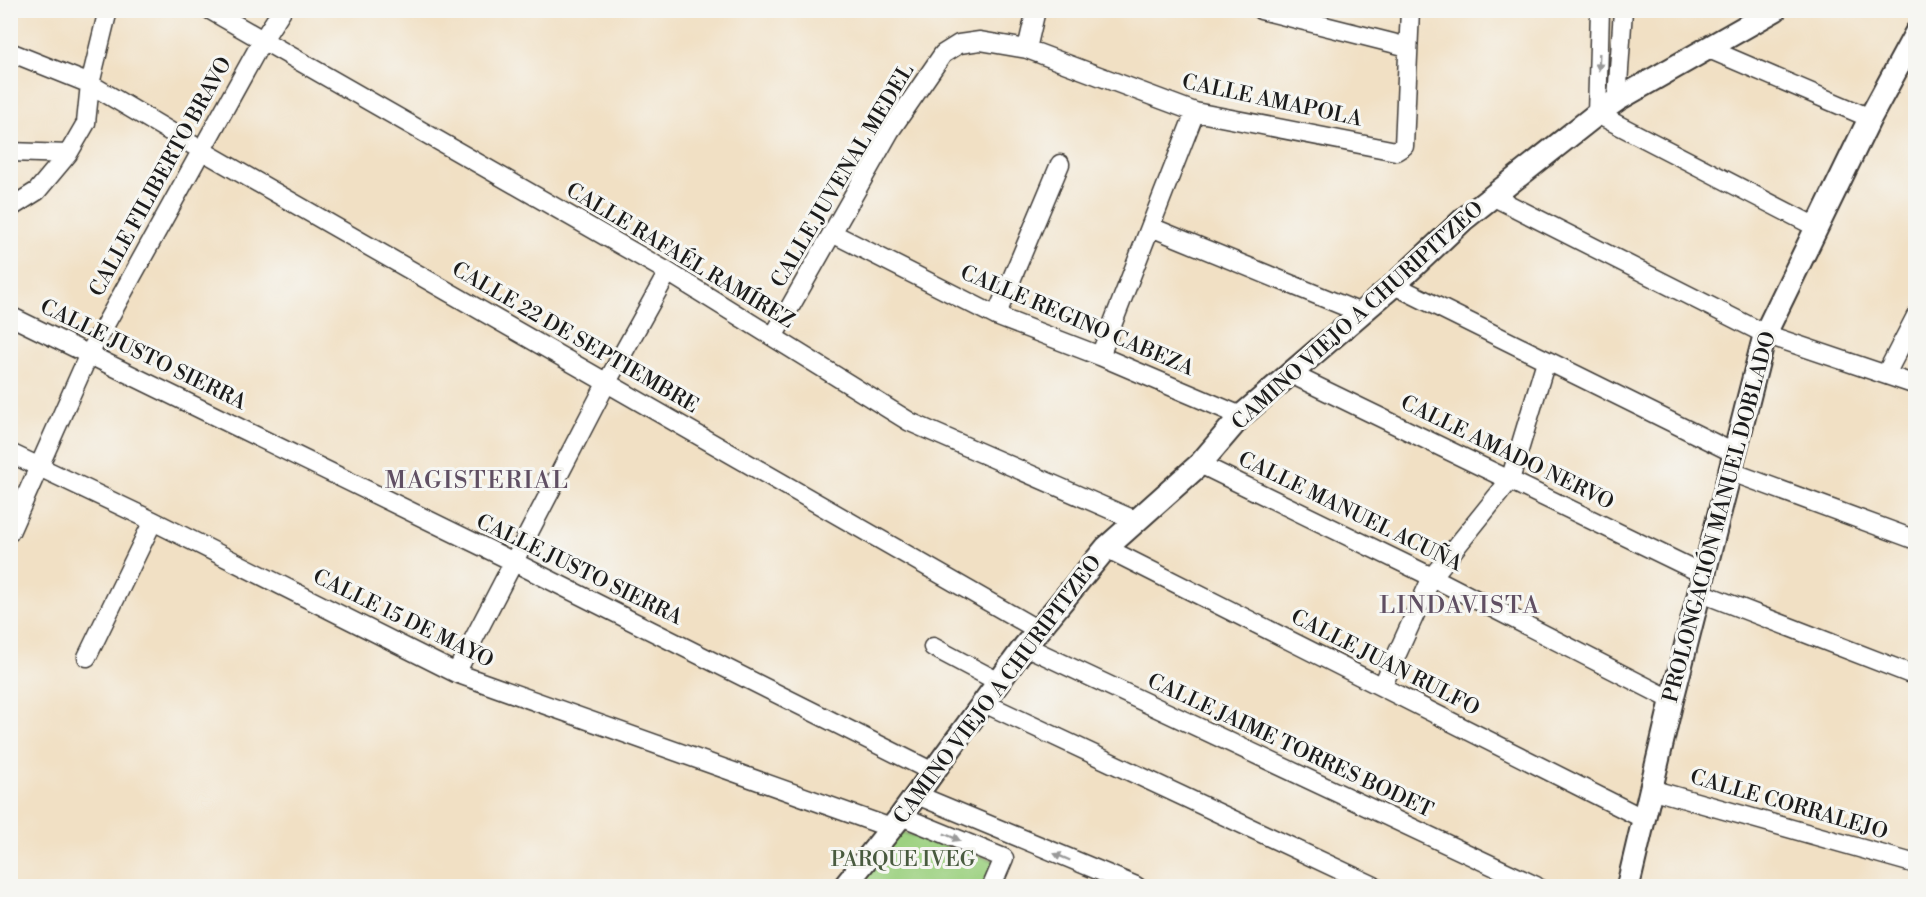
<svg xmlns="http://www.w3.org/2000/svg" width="1926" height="897" font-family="'Libre Bodoni',serif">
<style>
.green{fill:#9dd181;stroke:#5c764e;stroke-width:1.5}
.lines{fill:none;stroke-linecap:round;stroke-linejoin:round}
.minor-casing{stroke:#3c3935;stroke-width:21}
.tertiary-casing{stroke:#3c3935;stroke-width:26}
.minor{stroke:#fff;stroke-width:18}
.tertiary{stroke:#fff;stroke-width:22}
.oneway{fill:#999}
.labels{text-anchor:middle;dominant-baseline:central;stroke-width:6;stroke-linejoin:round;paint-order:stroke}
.street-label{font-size:21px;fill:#1c1c1c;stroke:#f6f6f2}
.park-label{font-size:21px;fill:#495b3f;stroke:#f6f6f2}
.quarter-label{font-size:24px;letter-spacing:1.5px;fill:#604f63;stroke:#f6f6f2}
</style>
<rect width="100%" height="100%" fill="#f6f6f2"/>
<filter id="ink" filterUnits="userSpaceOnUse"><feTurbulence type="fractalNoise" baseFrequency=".0167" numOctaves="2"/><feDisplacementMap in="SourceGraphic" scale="12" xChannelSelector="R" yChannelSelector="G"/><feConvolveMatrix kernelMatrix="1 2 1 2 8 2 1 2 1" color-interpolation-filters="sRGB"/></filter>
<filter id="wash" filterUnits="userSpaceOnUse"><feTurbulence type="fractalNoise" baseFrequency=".008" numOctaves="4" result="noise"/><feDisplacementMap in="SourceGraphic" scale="24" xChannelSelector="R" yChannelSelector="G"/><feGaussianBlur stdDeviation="1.35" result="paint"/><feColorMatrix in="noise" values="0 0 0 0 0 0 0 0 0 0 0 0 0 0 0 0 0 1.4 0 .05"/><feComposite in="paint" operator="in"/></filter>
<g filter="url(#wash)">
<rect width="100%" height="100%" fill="#f1e0c4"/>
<path class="green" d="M 891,828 L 935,843 L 1005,863 L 996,886 L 848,886 Z"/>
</g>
<g filter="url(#ink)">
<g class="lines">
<g class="minor-casing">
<path id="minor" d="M 210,10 L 668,272 L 910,422 L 1137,521
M 1261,10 L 1408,47
M 1600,10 L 1597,114 L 1816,227
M 1027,49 L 1036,10
M 1709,49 L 1870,118
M 10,52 L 90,84 L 201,150 L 1038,630
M 1617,100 L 1623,10
M 10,152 L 68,154
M 1492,196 L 1765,334 L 1916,385
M 10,208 L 37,191 L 68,154 L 86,123 L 90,84 L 108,10
M 1151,227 L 1361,313
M 832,233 L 996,316 L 1100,356 L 1241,416
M 1394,285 L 1734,453
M 10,316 L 514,562 L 933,772
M 996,316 L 1060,164
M 773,337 L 890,131 L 943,54 L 959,44 L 980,41 L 1027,49 L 1195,112 L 1396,151 L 1404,146 L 1410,10
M 1100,356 L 1195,112
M 1291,374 L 1703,574
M 1886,374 L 1916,316
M 10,453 L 153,521 L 456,673 L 891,828
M 1200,464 L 1432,577 L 1672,700
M 1729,471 L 1916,540
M 10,532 L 89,354 L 262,41 L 282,10
M 1106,548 L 1644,819
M 1699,592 L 1916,676
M 1025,646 L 1536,886
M 933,647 L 999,682
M 87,657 L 153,521
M 456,673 L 607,382 L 668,272
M 1382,687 L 1432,577 L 1510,480 L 1546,361
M 984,703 L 1374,886
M 1650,789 L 1916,864
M 917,795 L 1136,886
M 901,816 L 1004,858 L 992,886"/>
</g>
<g class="tertiary-casing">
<path id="tertiary" d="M 845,886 L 901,816 L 1025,646 L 1106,548 L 1200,464 L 1241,416 L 1394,285 L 1464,219 L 1597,114 L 1617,100 L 1775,10
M 1628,886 L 1672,700 L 1765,334 L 1870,118 L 1916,33"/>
</g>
<use href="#minor" class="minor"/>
<use href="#tertiary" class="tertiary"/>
</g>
<defs><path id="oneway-solid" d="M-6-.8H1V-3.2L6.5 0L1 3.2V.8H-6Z" transform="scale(1.5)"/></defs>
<g class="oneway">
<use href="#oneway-solid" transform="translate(1599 62) rotate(92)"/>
<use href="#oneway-solid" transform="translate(952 837) rotate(23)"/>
<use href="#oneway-solid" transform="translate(1062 857) rotate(-157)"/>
</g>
</g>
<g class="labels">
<g class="street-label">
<text transform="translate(1272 101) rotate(12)">CALLE AMAPOLA</text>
<text transform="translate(843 176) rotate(-59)">CALLE JUVENAL MEDEL</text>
<text transform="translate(161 177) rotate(-61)">CALLE FILIBERTO BRAVO</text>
<text transform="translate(680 256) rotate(31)">CALLE RAFAÉL RAMÍREZ</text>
<text transform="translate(1358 316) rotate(-42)">CAMINO VIEJO A CHURIPITZEO</text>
<text transform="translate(1077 321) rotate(23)">CALLE REGINO CABEZA</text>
<text transform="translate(575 338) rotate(30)">CALLE 22 DE SEPTIEMBRE</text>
<text transform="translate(143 355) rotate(26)">CALLE JUSTO SIERRA</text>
<text transform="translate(1507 453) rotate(26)">CALLE AMADO NERVO</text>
<text transform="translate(1350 512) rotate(26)">CALLE MANUEL ACUÑA</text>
<text transform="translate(1720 517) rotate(-75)">PROLONGACIÓN MANUEL DOBLADO</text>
<text transform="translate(579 570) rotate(26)">CALLE JUSTO SIERRA</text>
<text transform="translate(403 619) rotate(26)">CALLE 15 DE MAYO</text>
<text transform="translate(1385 663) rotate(27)">CALLE JUAN RULFO</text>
<text transform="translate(998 690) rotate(-53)">CAMINO VIEJO A CHURIPITZEO</text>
<text transform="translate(1290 746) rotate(25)">CALLE JAIME TORRES BODET</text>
<text transform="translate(1789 805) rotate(16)">CALLE CORRALEJO</text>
</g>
<g class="park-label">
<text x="903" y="860">PARQUE IVEG</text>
</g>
<g class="quarter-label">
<text x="477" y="481">MAGISTERIAL</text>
<text x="1460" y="606">LINDAVISTA</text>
</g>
</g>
<rect width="1926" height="897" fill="none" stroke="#f6f6f2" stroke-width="36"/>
</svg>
